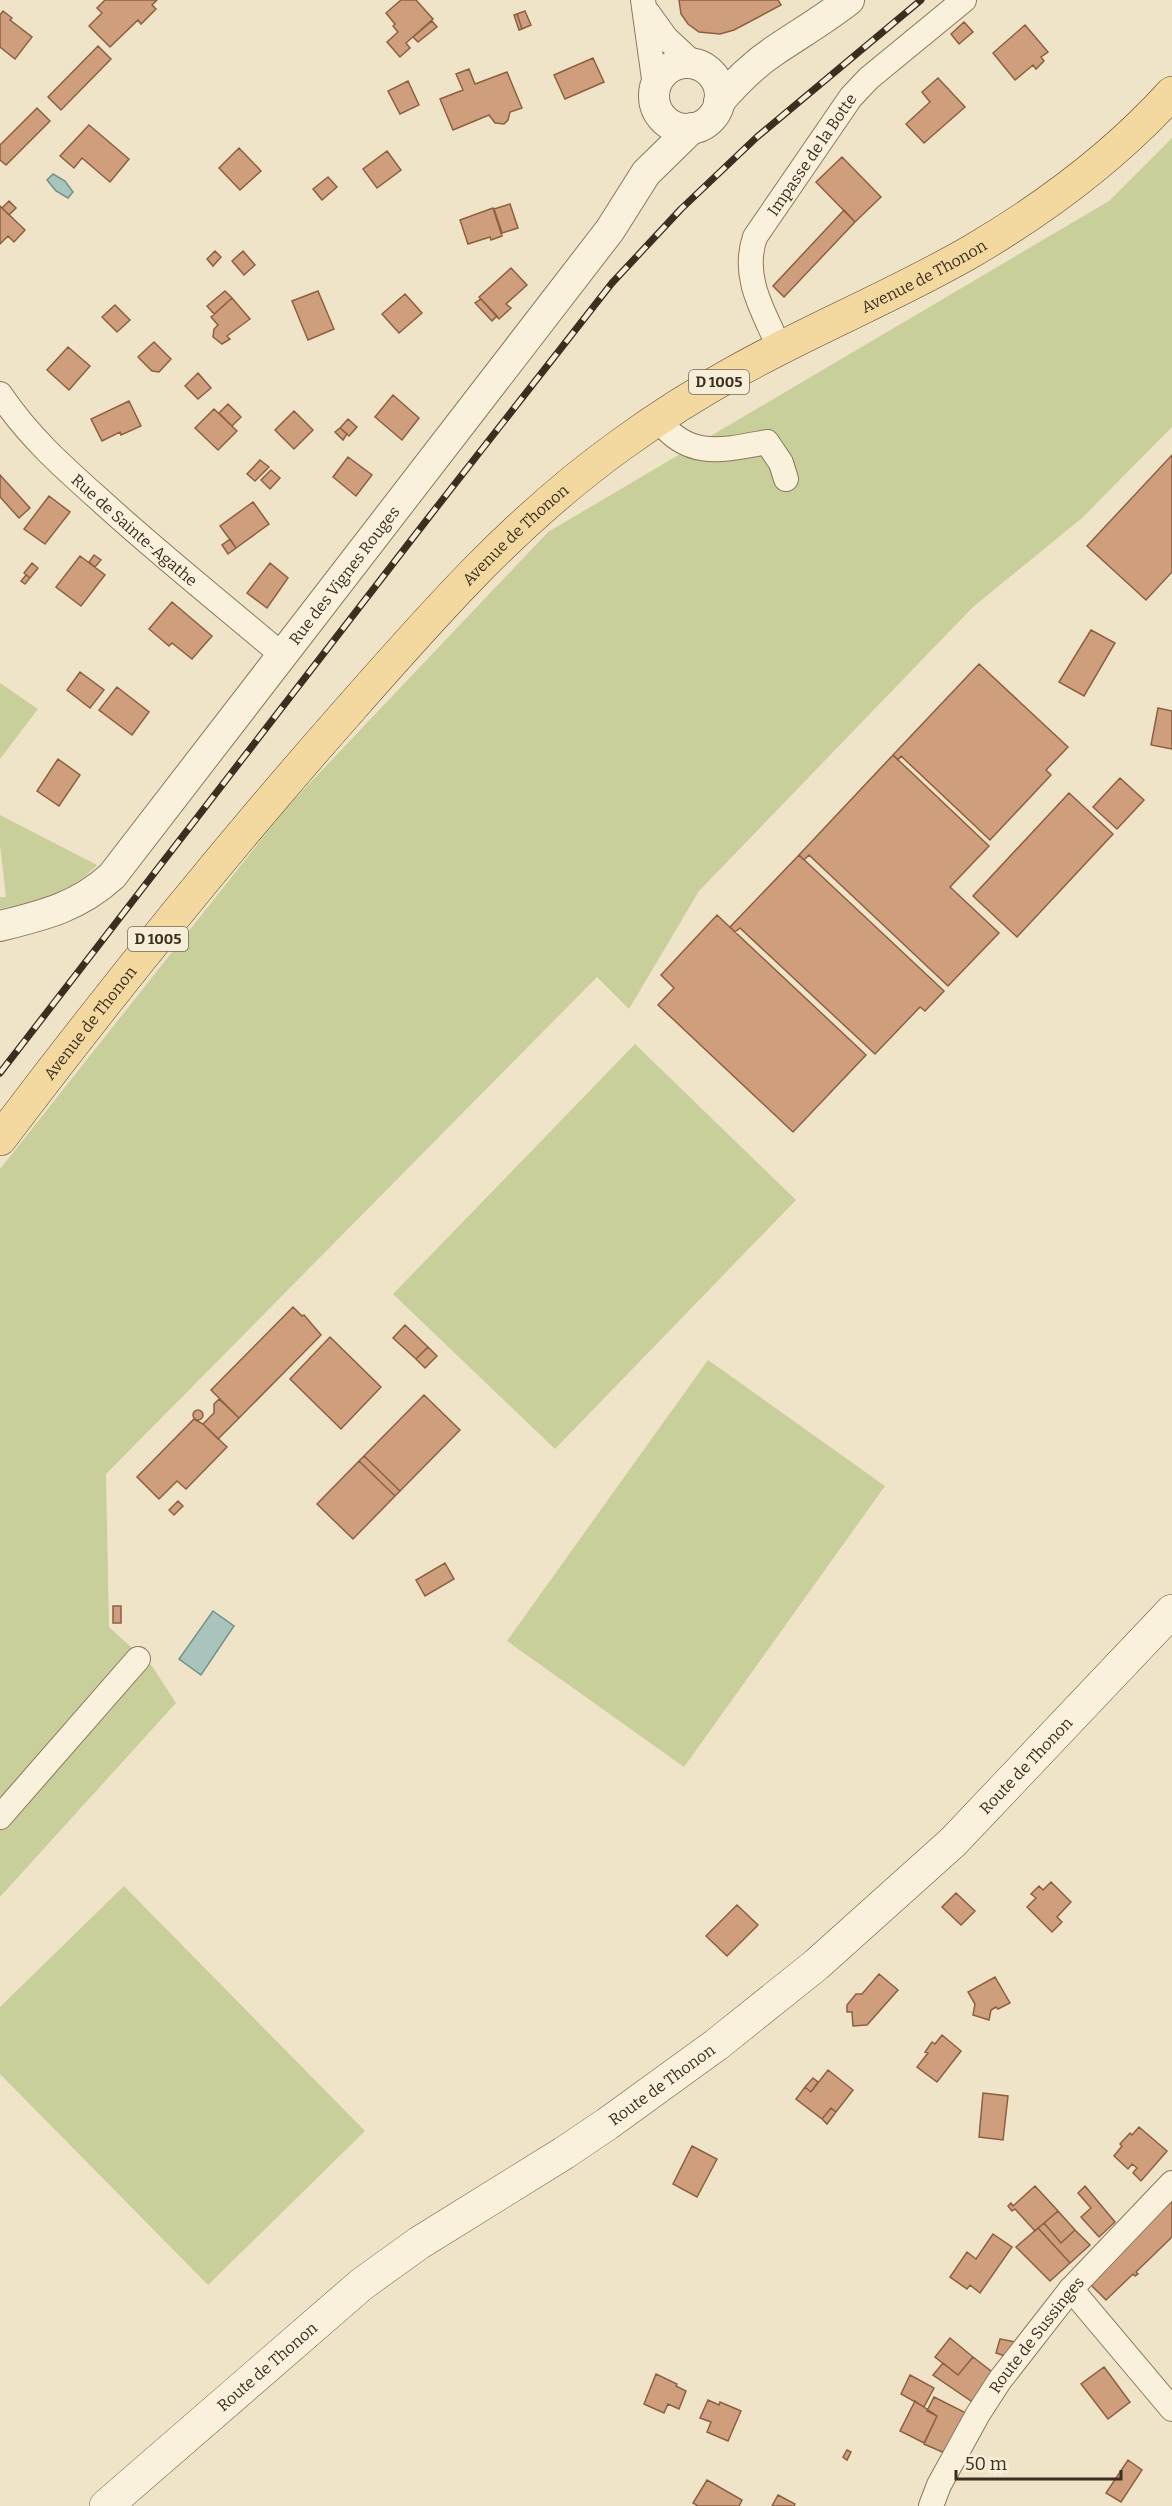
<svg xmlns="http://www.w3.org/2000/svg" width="1172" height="2506" font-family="Bitter,serif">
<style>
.green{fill:#c9cf9b}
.water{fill:#a9c4bc;stroke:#6f938a;stroke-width:1.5}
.building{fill:#cf9f7d;stroke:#8d5f41;stroke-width:1.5}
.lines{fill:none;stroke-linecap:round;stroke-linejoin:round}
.minor-casing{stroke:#8d765c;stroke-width:26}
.tertiary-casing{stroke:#8d765c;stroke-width:32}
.secondary-casing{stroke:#6f573f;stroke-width:34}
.primary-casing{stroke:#5b4430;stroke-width:34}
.minor{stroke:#faf1dc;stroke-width:24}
.tertiary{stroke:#faf1dc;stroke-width:30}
.secondary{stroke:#faf1dc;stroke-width:33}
.primary{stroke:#f3d9a0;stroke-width:33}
.rail-casing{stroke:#3d2e20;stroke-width:7}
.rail{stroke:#f7eed8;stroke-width:4.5;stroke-dasharray:14;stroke-linecap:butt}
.labels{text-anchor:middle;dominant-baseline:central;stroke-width:5;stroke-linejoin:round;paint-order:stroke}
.shield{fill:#f7eed8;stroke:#756857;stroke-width:1.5}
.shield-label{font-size:15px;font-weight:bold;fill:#3d2e20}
.street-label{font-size:16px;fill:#3d2e20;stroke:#f7eed8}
</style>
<rect width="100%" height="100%" fill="#f0e4c8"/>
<path class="green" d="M 1172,138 L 1172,427 L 1082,518 L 973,607 L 699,891 L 629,1009 L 597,977 L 106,1474 L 109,1627 L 152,1666 L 176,1703 L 0,1897 L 0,1169 L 288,806 L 548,532 L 1109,201 Z
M 0,683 L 38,709 L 0,759 Z
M 0,815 L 97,865 C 70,894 37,900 0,909 L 0,897 L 6,897 L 0,845 Z
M 635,1044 L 796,1200 L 555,1449 L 393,1294 Z
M 708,1360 L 885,1486 L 684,1767 L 507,1641 Z
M 124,1886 L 365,2131 L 208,2285 L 0,2074 L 0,2007 Z"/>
<path class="water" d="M 53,174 L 65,181 L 73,192 L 68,198 L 56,191 L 47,180 Z
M 213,1611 L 234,1626 L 201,1675 L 179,1659 Z"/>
<path class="building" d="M 105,0 L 157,0 L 152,5 L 156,9 L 141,24 L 138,20 L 110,47 L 89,26 L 102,13 L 97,8 Z
M 401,0 L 416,0 L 433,19 L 406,43 L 410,48 L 400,57 L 387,42 L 398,32 L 393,26 L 395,24 L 386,13 Z
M 679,0 L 778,0 L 781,5 L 734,30 L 720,34 L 699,32 L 688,24 L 681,14 Z
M 3,11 L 12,18 L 10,20 L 32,37 L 15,59 L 0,47 L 0,15 Z
M 525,11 L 531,25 L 522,29 L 517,14 Z
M 517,14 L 522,29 L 519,30 L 514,15 Z
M 432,21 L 437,27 L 418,42 L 413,37 Z
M 964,22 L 973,32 L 959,44 L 951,34 Z
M 1025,25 L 1048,52 L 1041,57 L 1044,61 L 1036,69 L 1033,65 L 1015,80 L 993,53 Z
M 98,46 L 111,59 L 61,110 L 48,97 Z
M 593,58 L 604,82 L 565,99 L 554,75 Z
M 469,69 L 475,84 L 507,72 L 522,108 L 510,112 L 508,120 L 504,124 L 495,123 L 489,115 L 453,130 L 440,99 L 463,90 L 456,74 Z
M 938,78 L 965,107 L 924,143 L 906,124 L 930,102 L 922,92 Z
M 408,81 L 419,105 L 400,114 L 388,91 Z
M 37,108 L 50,121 L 6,165 L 0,160 L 0,145 Z
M 89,125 L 129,159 L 110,182 L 82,158 L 74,168 L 60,156 Z
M 239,148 L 261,171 L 240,190 L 219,168 Z
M 387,151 L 401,170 L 377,188 L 363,169 Z
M 842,157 L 881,197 L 855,222 L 816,182 Z
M 328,177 L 337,187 L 322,200 L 313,189 Z
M 9,201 L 16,208 L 9,215 L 2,208 Z
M 510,204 L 518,228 L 502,233 L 494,209 Z
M 0,206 L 25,230 L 14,242 L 8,236 L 0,244 Z
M 493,208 L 502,236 L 491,240 L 490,237 L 468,244 L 460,220 Z
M 844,210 L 855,222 L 784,297 L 773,286 Z
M 215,251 L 221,257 L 213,266 L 207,259 Z
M 243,251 L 255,265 L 244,275 L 232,261 Z
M 511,268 L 527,285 L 506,304 L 511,308 L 499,319 L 479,297 Z
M 225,291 L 232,298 L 214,314 L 207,306 Z
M 318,291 L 334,329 L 308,340 L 292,301 Z
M 405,294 L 422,313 L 399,333 L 382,314 Z
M 232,298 L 250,319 L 227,336 L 230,339 L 222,344 L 213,337 L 214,329 L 218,325 L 211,317 Z
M 481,299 L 497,316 L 492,321 L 475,303 Z
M 115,305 L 130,320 L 117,332 L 102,317 Z
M 154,342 L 171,359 L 159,372 L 152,371 L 138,357 Z
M 68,347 L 90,366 L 69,390 L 47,370 Z
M 198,373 L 211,388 L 198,399 L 185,386 Z
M 393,395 L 419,418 L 402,440 L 375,417 Z
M 129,401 L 141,426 L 121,435 L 120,432 L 102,441 L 91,419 Z
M 228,404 L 241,417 L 232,426 L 219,413 Z
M 214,409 L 237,431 L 218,450 L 195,428 Z
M 294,411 L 313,430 L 294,449 L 275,430 Z
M 348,419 L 357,427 L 349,436 L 340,428 Z
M 340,428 L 347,434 L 343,440 L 335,432 Z
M 1172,455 L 1172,572 L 1146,600 L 1087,546 Z
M 348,457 L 372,475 L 356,496 L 333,477 Z
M 260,460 L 269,467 L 255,481 L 247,474 Z
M 271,470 L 280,478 L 270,489 L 261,480 Z
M 0,475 L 30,508 L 19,518 L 0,497 Z
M 49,496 L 70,512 L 45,544 L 24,529 Z
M 253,502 L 269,524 L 236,548 L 220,526 Z
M 230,539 L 236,548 L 228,554 L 222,545 Z
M 94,555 L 101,560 L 95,567 L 89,562 Z
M 80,556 L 105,575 L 81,606 L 56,587 Z
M 32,563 L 38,568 L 30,578 L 24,573 Z
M 270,563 L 288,578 L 267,608 L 247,593 Z
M 26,575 L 30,578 L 25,584 L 21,581 Z
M 172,602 L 212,636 L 192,659 L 172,643 L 169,646 L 149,629 Z
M 1091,630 L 1115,643 L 1084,696 L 1059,682 Z
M 979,664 L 1068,747 L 1046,770 L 1051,775 L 990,840 L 901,756 L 898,760 L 893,755 Z
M 80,672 L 104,690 L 90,708 L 67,690 Z
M 117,687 L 149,712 L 132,735 L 99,710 Z
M 1158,708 L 1172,711 L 1172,749 L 1151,745 Z
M 893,755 L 989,846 L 950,887 L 999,933 L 948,986 L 809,855 L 804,860 L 799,855 Z
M 58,759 L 80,775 L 59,806 L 37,791 Z
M 1120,778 L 1144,800 L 1117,829 L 1093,807 Z
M 1069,793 L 1113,834 L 1017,937 L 973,896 Z
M 799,855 L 944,991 L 925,1011 L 920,1007 L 875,1054 L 740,928 L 735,932 L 730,927 Z
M 717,915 L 866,1055 L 793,1132 L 658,1005 L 674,988 L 661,975 Z
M 293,1307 L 302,1316 L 304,1315 L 321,1335 L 239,1418 L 211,1390 Z
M 405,1325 L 428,1347 L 416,1359 L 393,1338 Z
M 330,1337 L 381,1387 L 341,1429 L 290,1379 Z
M 428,1347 L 437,1356 L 425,1368 L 416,1359 Z
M 424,1395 L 460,1430 L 400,1491 L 364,1456 Z
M 219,1399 L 239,1418 L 218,1439 L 203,1424 L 214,1413 L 214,1404 Z
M193 1415a5 5 0 1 1 10 0a5 5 0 1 1-10 0Z
M 194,1419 L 203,1424 L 227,1447 L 186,1489 L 177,1481 L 159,1499 L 137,1477 Z
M 364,1456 L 400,1491 L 395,1496 L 359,1461 Z
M 359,1461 L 395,1496 L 353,1539 L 317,1504 Z
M 178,1501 L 183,1506 L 174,1515 L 169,1510 Z
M 445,1563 L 454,1579 L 425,1596 L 416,1580 Z
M 113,1606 L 121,1606 L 121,1623 L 113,1623 Z
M 1051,1882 L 1071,1902 L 1057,1917 L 1062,1922 L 1052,1932 L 1027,1907 L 1036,1898 L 1031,1894 L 1039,1886 L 1043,1890 Z
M 956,1893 L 975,1911 L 961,1925 L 942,1907 Z
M 737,1905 L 758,1925 L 727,1956 L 706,1936 Z
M 879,1974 L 898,1990 L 867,2025 L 853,2026 L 852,2012 L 847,2012 L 847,2005 L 856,1994 L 862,1994 Z
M 995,1977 L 1010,2003 L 998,2009 L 996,2007 L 991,2010 L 989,2020 L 973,2015 L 975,2004 L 968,1992 Z
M 942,2035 L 961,2051 L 937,2082 L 917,2067 L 928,2053 L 925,2052 L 932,2042 L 935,2044 Z
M 828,2070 L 853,2090 L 836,2112 L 831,2108 L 822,2119 L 796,2099 L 805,2087 L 811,2092 Z
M 813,2078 L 818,2082 L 811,2092 L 805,2087 Z
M 983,2093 L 1008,2096 L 1003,2140 L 979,2137 Z
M 831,2108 L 836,2112 L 827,2124 L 822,2119 Z
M 1139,2127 L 1167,2151 L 1141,2181 L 1133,2173 L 1137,2168 L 1132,2164 L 1128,2169 L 1114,2156 L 1122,2146 L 1120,2144 L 1130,2133 L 1132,2135 Z
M 692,2146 L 717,2159 L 697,2197 L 673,2184 Z
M 1035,2186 L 1058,2211 L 1035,2231 L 1015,2209 L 1012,2211 L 1008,2206 L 1011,2203 L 1013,2206 Z
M 1085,2186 L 1115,2222 L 1099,2237 L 1081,2217 L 1091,2208 L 1078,2193 Z
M 1172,2201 L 1172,2237 L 1136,2272 L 1138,2274 L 1135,2276 L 1133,2274 L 1106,2300 L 1091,2285 L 1129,2243 Z
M 1058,2211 L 1075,2230 L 1061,2243 L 1044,2223 Z
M 1044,2223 L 1061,2243 L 1075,2230 L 1090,2245 L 1070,2263 L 1038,2228 Z
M 1038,2228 L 1070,2263 L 1050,2281 L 1016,2247 Z
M 993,2234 L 1012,2247 L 980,2293 L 970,2285 L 967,2289 L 950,2277 L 967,2252 L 976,2259 Z
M 950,2338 L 973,2357 L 958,2375 L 935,2357 Z
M 1000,2339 L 1016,2342 L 1008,2357 L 996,2353 Z
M 973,2357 L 996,2375 L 974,2403 L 933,2375 L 943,2363 L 958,2375 Z
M 1104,2367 L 1130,2402 L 1108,2419 L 1081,2384 Z
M 656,2374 L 677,2384 L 676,2386 L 686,2391 L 679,2409 L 668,2404 L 664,2413 L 644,2404 Z
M 910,2375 L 934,2388 L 924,2407 L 901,2394 Z
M 934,2397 L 966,2413 L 947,2454 L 924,2444 L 937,2416 L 927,2411 Z
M 708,2400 L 719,2405 L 720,2402 L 741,2411 L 728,2441 L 707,2432 L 711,2422 L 700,2418 Z
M 915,2401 L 937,2416 L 924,2443 L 900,2431 Z
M 847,2450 L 851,2452 L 847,2460 L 843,2457 Z
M 1128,2460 L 1142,2470 L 1121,2502 L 1106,2493 Z
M 707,2480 L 742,2500 L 739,2506 L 698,2506 L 693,2503 Z
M 778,2495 L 795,2504 L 794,2506 L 772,2506 Z"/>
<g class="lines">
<g class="minor-casing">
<g id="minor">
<path d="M 643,0 L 655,86"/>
<path d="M 648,13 L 666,38 L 694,64"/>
<path id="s1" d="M 780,349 C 764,312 741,278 755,237 L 851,97 L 869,78 L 964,0"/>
<path id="s2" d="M 0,394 C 28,436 63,467 100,500 C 159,554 221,603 282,655"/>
<path d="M 658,419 C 688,460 723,450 767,442 L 781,463 L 786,479"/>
<path d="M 0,1817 L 138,1659"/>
<path d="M 1071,2289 L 1172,2409"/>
<path id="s3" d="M 931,2506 L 939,2485 L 978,2414 L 1000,2380 L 1071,2289 L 1172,2183"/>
</g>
</g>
<g class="tertiary-casing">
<g id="tertiary">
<circle cx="687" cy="96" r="33"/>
<path d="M 719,102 C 735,83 753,65 774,51 C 799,34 825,19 849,0"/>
<path id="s4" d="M 0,926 C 44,915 78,907 112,876 L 610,230 L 646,173 L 692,128"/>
</g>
</g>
<g class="secondary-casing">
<g id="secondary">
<path id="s5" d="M 106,2506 L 362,2284 L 419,2243 L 564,2153 L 607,2124 L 716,2045 L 816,1965 L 953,1842 L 1172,1611"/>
</g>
</g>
<g class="primary-casing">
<g id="primary">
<path id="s6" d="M 0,1139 C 109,995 223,853 343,717 C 431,617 513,522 622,444 C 659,417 697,393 737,371 C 814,328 896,295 972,251 C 1045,208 1115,156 1172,93"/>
</g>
</g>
<use href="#minor" class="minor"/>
<use href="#tertiary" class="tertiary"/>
<use href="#secondary" class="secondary"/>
<use href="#primary" class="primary"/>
<g class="rail-casing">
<path id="rail" d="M 0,1073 L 429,517 L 612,283 L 681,209 L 757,137 L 921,0"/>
</g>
<use href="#rail" class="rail"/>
</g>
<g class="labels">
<g class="shield">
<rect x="689" y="370" width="60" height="24" rx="4.5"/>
<rect x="128" y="927" width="60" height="24" rx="4.5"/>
</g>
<g class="shield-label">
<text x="719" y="382">D 1005</text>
<text x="158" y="939">D 1005</text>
</g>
<g class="street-label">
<text stroke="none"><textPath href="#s1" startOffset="218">Impasse de la Botte</textPath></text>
<text stroke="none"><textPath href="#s6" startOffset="1281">Avenue de Thonon</textPath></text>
<text stroke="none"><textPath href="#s2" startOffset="192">Rue de Sainte-Agathe</textPath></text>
<text stroke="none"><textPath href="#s6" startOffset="795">Avenue de Thonon</textPath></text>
<text stroke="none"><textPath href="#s4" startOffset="504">Rue des Vignes Rouges</textPath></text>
<text stroke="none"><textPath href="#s6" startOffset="147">Avenue de Thonon</textPath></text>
<text stroke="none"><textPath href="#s5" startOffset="1184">Route de Thonon</textPath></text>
<text stroke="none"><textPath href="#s5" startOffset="699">Route de Thonon</textPath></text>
<text stroke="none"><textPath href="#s3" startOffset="202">Route de Sussinges</textPath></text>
<text stroke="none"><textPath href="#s5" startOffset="213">Route de Thonon</textPath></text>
</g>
</g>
<path d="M956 2470v9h165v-9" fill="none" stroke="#3d2e20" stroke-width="3"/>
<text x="965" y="2470" font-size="18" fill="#3d2e20" stroke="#f7eed8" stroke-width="4.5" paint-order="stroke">50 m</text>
</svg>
